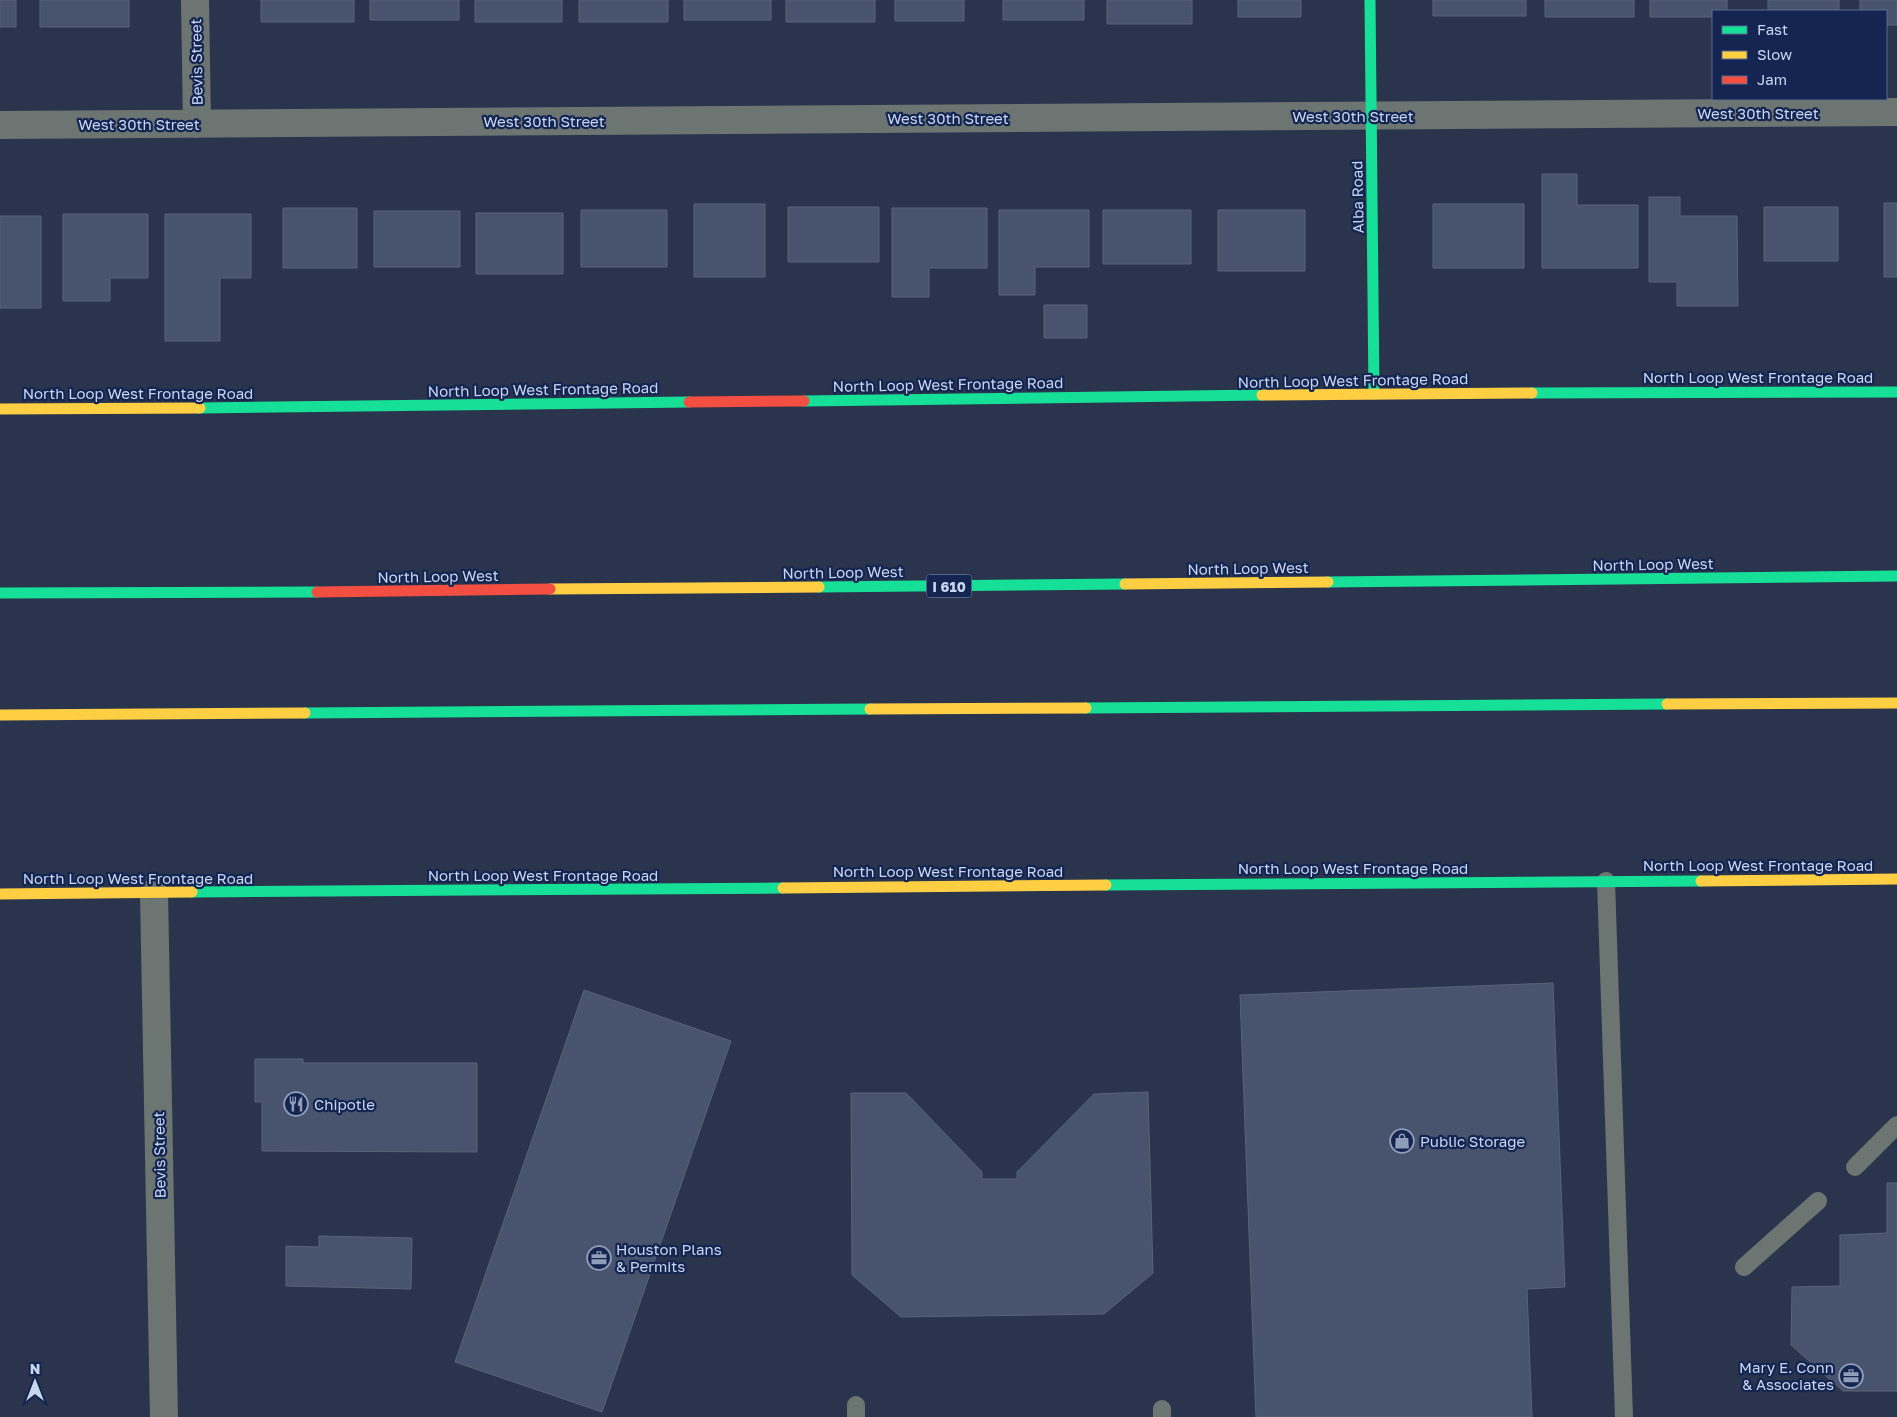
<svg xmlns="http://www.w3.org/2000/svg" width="1897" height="1417" font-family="'Golos Text',sans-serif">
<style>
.building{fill:#48546d;stroke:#596377}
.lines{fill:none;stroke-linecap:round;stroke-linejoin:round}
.lane{stroke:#6d7572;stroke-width:18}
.street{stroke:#6d7572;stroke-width:28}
.fast{stroke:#16e098;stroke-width:11}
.slow{stroke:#ffcf43;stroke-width:11}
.jam{stroke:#f24e42;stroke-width:11}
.labels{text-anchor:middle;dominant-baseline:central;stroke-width:4.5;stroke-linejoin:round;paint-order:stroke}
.shield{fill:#132550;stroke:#92a0c1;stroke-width:1}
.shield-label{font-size:14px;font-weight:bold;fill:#c8d5f1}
.street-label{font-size:15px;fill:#c8d5f1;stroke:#132550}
.poi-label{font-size:15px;fill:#c8d5f1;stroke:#132550;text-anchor:start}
</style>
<rect width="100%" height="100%" fill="#2a354d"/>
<path class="building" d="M 0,0 L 16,0 L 16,27 L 0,27 Z
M 40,0 L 129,0 L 129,27 L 40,27 Z
M 261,0 L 354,0 L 354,22 L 261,22 Z
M 370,0 L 459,0 L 459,20 L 370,20 Z
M 475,0 L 562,0 L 562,22 L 475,22 Z
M 579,0 L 668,0 L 668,22 L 579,22 Z
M 684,0 L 771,0 L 771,20 L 684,20 Z
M 786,0 L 875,0 L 875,22 L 786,22 Z
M 895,0 L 964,0 L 964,21 L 895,21 Z
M 1003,0 L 1084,0 L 1084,20 L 1003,20 Z
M 1107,0 L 1192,0 L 1192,24 L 1107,24 Z
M 1238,0 L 1301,0 L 1301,17 L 1238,17 Z
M 1433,0 L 1526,0 L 1526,16 L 1433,16 Z
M 1545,0 L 1634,0 L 1634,17 L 1545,17 Z
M 1650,0 L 1727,0 L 1727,11 L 1713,11 L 1713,17 L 1650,17 Z
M 1768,0 L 1839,0 L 1839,10 L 1768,10 Z
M 1860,0 L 1897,0 L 1897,25 L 1886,25 L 1886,11 L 1860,11 Z
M 1542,174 L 1577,174 L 1577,205 L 1638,205 L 1638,268 L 1542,268 Z
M 1649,197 L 1680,197 L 1680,216 L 1737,216 L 1738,306 L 1677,306 L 1677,282 L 1649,282 Z
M 1884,203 L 1897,203 L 1897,277 L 1884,277 Z
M 694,204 L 765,204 L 765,277 L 694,277 Z
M 1433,204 L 1524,204 L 1524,268 L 1433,268 Z
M 788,207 L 879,207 L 879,262 L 788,262 Z
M 1764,207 L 1838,207 L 1838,261 L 1764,261 Z
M 283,208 L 357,208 L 357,268 L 283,268 Z
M 892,208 L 987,208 L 987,268 L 929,268 L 929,297 L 892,297 Z
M 581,210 L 667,210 L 667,267 L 581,267 Z
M 999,210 L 1089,210 L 1089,267 L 1035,267 L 1035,295 L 999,295 Z
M 1103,210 L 1191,210 L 1191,264 L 1103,264 Z
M 1218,210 L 1305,210 L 1305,271 L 1218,271 Z
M 374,211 L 460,211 L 460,267 L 374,267 Z
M 476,213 L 563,213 L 563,274 L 476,274 Z
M 63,214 L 148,214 L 148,278 L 110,278 L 110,301 L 63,301 Z
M 165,214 L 251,214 L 251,278 L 220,278 L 220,341 L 165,341 Z
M 0,216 L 41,216 L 41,308 L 0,308 Z
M 1044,305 L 1087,305 L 1087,338 L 1044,338 Z
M 1553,983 L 1565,1287 L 1527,1289 L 1532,1417 L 1256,1417 L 1240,995 Z
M 584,990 L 731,1041 L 602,1412 L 455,1362 Z
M 255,1059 L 303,1059 L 303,1063 L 477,1063 L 477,1152 L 262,1151 L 262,1102 L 255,1102 Z
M 1148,1092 L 1153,1273 L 1104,1314 L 901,1317 L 852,1275 L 851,1093 L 906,1093 L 982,1172 L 982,1179 L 1017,1179 L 1017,1172 L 1094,1094 Z
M 1887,1183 L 1897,1183 L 1897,1391 L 1843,1391 L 1791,1345 L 1792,1287 L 1840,1286 L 1840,1235 L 1887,1233 Z
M 319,1236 L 412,1238 L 411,1289 L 286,1286 L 286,1246 L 319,1247 Z"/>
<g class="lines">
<path class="lane" d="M 1606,881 L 1624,1417
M 1855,1167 L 1897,1125
M 1744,1267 L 1818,1201
M 856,1405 L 856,1417
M 1162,1409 L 1162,1417"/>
<path class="street" d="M 195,0 L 197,124
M 0,125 L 1897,112
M 154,893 L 164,1417"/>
<path class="fast" d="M 1370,0 L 1374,394
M 1532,393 L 1897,392
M 804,401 L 1262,395
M 200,408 L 689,402
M 1328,582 L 1897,576
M 819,587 L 1125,584
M 0,593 L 317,592
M 1086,708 L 1667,704
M 305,713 L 870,709
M 1106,885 L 1701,881
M 192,892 L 783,888"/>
<path class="slow" d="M 1262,395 L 1532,393
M 0,409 L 200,408
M 1125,584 L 1328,582
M 550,589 L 819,587
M 1667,704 L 1897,703
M 870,709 L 1086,708
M 0,715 L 305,713
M 1701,881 L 1897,879
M 783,888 L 1106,885
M 0,894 L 192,892"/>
<path class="jam" d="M 689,402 L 804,401
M 317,592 L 550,589"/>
</g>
<defs>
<g id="restaurant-ring" transform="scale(1.25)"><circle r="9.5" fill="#132550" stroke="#919db8" stroke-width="1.5"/><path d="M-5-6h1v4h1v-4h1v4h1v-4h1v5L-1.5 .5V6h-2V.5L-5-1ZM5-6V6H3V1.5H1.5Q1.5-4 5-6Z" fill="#919db8"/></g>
<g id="shop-ring" transform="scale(1.25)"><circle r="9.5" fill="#132550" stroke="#919db8" stroke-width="1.5"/><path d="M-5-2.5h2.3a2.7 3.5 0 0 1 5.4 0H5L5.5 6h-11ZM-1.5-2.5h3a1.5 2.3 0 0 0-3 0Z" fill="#919db8"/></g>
<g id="office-ring" transform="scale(1.25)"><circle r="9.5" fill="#132550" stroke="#919db8" stroke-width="1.5"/><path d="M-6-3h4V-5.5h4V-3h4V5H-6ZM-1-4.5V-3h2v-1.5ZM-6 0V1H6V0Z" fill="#919db8"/></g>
</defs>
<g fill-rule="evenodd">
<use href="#restaurant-ring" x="296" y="1104"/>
<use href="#shop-ring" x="1402" y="1141"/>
<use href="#office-ring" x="599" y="1258"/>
<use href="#office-ring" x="1851" y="1376"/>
</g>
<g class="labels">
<rect class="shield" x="926.5" y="574.5" width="45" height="23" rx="4"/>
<g class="shield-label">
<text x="949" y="586">I 610</text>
</g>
<g class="street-label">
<text transform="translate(196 62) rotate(-91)">Bevis Street</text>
<text x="1758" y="113">West 30th Street</text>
<text x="1353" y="116">West 30th Street</text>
<text x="948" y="118">West 30th Street</text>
<text x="544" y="121">West 30th Street</text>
<text x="139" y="124">West 30th Street</text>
<text transform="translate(1357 197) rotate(-91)">Alba Road</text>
<text x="1758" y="377">North Loop West Frontage Road</text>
<text transform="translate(1353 380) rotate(-1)">North Loop West Frontage Road</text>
<text transform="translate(948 384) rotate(-1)">North Loop West Frontage Road</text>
<text transform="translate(543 389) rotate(-1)">North Loop West Frontage Road</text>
<text x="138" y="393">North Loop West Frontage Road</text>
<text transform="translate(1653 564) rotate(-1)">North Loop West</text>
<text transform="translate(1248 568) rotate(-1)">North Loop West</text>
<text transform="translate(843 572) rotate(-1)">North Loop West</text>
<text transform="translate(438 576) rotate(-1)">North Loop West</text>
<text x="1758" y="865">North Loop West Frontage Road</text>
<text x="1353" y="868">North Loop West Frontage Road</text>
<text x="948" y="871">North Loop West Frontage Road</text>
<text x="543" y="875">North Loop West Frontage Road</text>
<text x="138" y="878">North Loop West Frontage Road</text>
<text transform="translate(159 1155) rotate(-91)">Bevis Street</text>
</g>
<g class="poi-label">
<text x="314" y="1104">Chipotle</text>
<text x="1420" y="1141">Public Storage</text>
<text x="616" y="1249">Houston Plans<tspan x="616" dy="17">&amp; Permits</tspan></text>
<text x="1834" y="1367" text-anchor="end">Mary E. Conn<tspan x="1834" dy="17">&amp; Associates</tspan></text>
</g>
</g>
<rect x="1712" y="10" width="175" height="90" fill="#132550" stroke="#5b6b90"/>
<rect x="1722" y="26" width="25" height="8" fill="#16e098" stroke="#5b6b90"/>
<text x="1757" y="35" font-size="15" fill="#c8d5f1">Fast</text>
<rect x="1722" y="51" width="25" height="8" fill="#ffcf43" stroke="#5b6b90"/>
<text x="1757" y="60" font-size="15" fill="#c8d5f1">Slow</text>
<rect x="1722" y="76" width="25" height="8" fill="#f24e42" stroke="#5b6b90"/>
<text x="1757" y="85" font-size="15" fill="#c8d5f1">Jam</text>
<g transform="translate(35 1382)" stroke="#132550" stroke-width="4" paint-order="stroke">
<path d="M0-4L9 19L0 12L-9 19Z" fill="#c8d5f1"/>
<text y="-8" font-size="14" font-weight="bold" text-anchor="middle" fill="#c8d5f1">N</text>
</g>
</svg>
